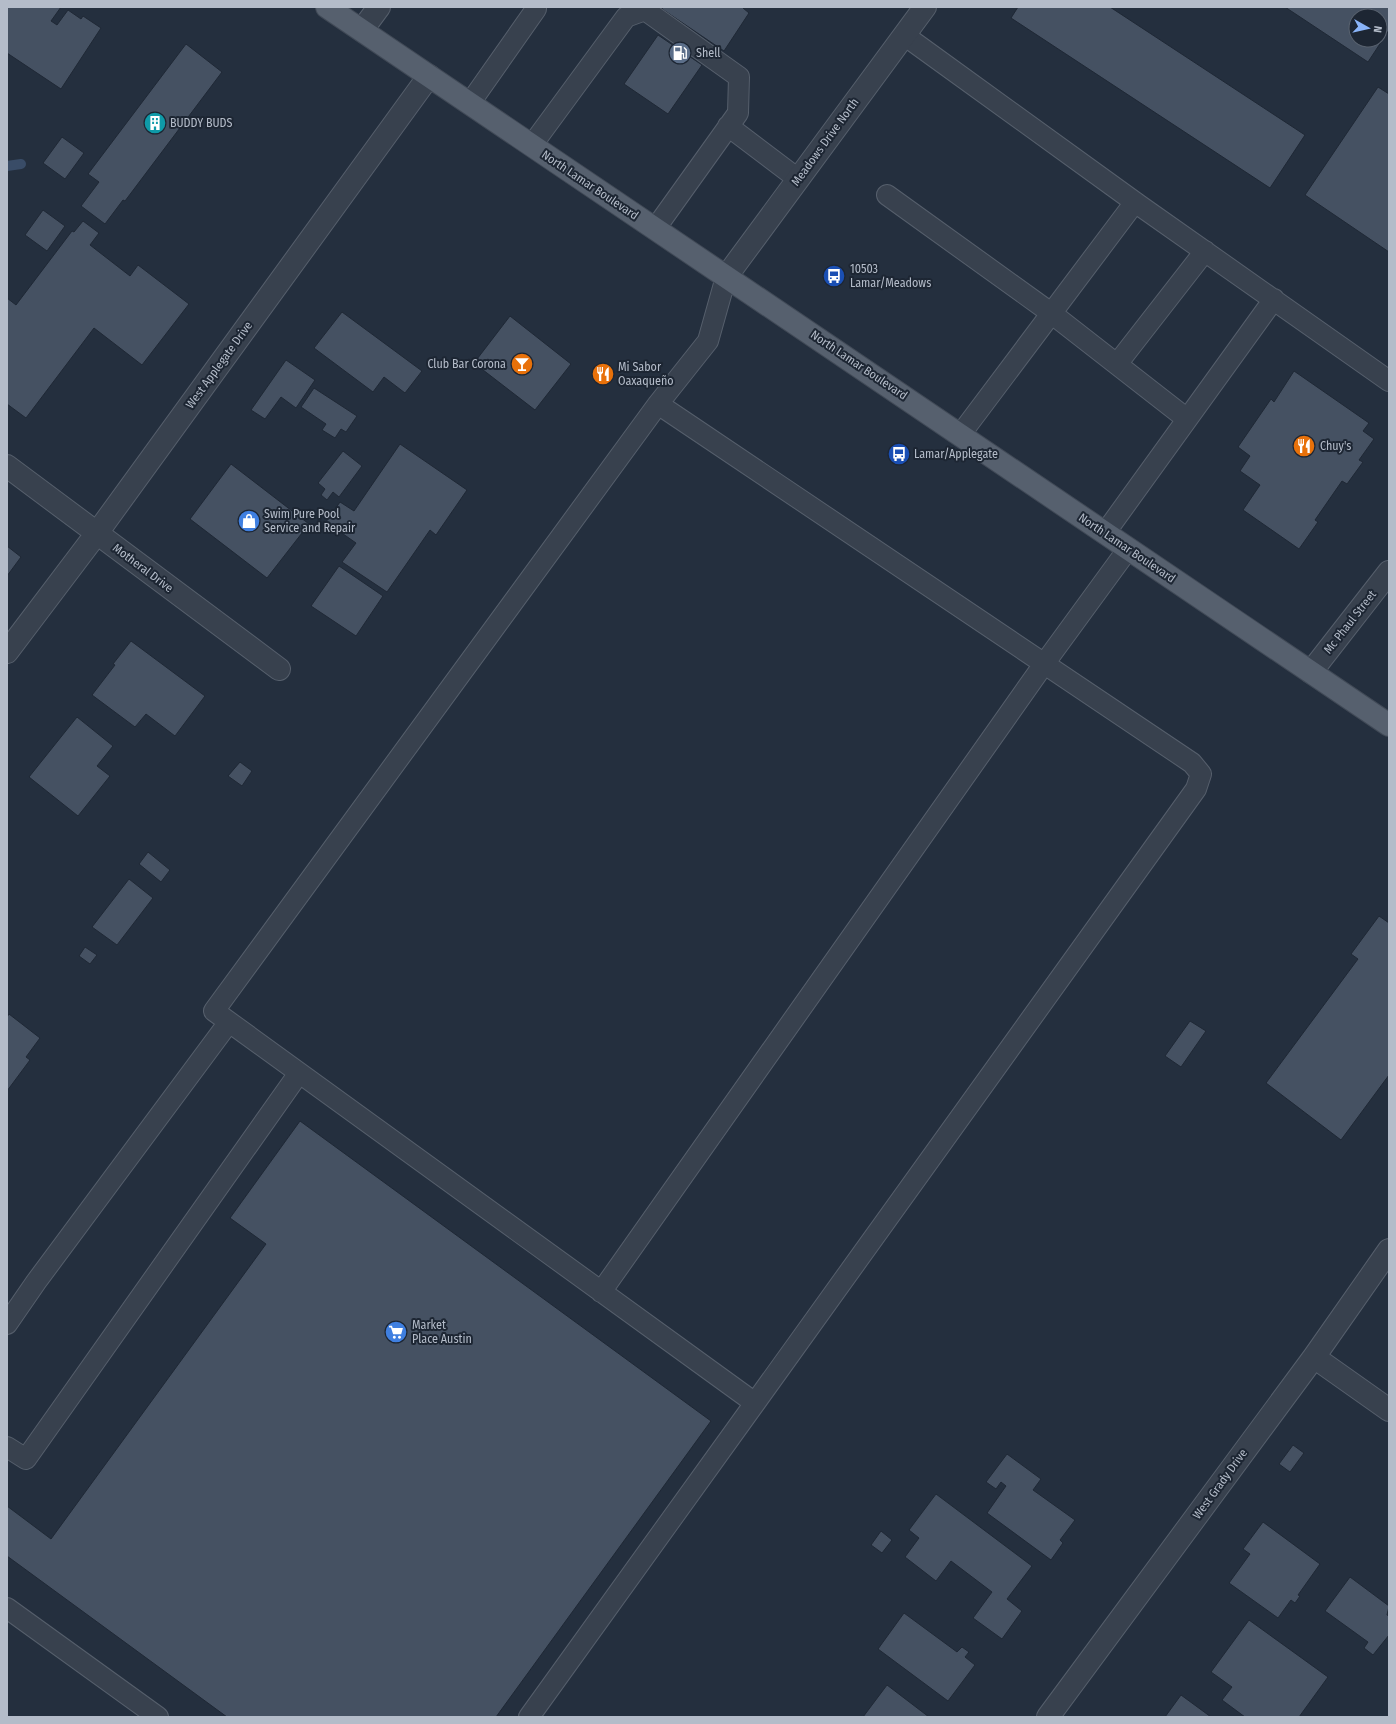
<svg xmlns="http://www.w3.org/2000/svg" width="1396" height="1724" font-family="'Fira Sans Condensed',sans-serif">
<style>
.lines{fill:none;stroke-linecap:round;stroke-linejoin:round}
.stream{stroke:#394c67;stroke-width:10}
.building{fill:#455162;stroke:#1f2835;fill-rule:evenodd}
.service-casing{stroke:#565f6c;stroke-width:22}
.minor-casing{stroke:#565f6c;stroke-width:24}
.primary-casing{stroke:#414a57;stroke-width:24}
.service{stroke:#38414e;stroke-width:20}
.minor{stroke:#38414e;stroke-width:22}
.primary{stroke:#56606e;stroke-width:22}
.labels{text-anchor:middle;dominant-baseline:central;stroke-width:4;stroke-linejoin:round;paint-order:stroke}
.poi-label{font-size:12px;fill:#b4bcc9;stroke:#1d2633;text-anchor:start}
.street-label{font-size:12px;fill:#b4bcc9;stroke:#1d2633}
</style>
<rect width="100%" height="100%" fill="#242f3e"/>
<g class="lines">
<path class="stream" d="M 7,166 L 21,164"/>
</g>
<path class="building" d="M 7,7 L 61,7 L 51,21 L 57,25 L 68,10 L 81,19 L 83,16 L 101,28 L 61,89 L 7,53 Z
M 663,7 L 744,7 L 743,8 L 749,13 L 724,51 L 662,9 Z
M 1018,7 L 1110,7 L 1305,135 L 1270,188 L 1011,18 Z
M 1285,7 L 1389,7 L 1389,30 L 1368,62 ZM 1356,16 L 1380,16 L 1380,40 L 1356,40 Z
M 658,35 L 702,65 L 668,114 L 624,84 Z
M 186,44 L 222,72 L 125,201 L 123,200 L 105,224 L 81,206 L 99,182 L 88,174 Z
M 1378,87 L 1389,94 L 1389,252 L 1305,195 Z
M 62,137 L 84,153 L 65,179 L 43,163 Z
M 43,210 L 65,226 L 47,251 L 25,235 Z
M 83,221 L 99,233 L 90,245 L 130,276 L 138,265 L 189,304 L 142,365 L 94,328 L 26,418 L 7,404 L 7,298 L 16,305 L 72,231 L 74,232 Z
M 342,312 L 422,371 L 405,393 L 384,377 L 373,392 L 314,348 Z
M 510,316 L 571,364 L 535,410 L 474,363 Z
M 286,360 L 315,380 L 296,408 L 281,397 L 265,419 L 251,410 Z
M 1294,371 L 1369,423 L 1363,431 L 1374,439 L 1359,460 L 1363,462 L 1347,484 L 1342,481 L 1315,520 L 1318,522 L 1299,549 L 1243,510 L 1260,485 L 1240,471 L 1250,456 L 1238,447 L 1271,399 L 1274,402 Z
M 314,388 L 357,416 L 346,432 L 341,429 L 335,438 L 322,430 L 326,424 L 301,407 Z
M 400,444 L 467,490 L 436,535 L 430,530 L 387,592 L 342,562 L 356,543 L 326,522 L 340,502 L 354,511 Z
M 343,451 L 362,466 L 339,497 L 333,492 L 327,500 L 321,495 L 325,489 L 318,483 Z
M 231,464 L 309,524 L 267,578 L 190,519 Z
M 7,546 L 21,557 L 7,576 Z
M 339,566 L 383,596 L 356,636 L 311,606 Z
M 131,641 L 205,696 L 175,736 L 146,714 L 135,727 L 92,695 L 115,665 L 113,664 Z
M 77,717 L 113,746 L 97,766 L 110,776 L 78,816 L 29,777 Z
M 240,762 L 252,771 L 242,786 L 228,776 Z
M 148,852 L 170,870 L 161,882 L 139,864 Z
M 129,879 L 153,898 L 117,945 L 92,927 Z
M 1379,916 L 1389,923 L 1389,1075 L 1341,1140 L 1266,1083 L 1358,959 L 1351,954 Z
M 85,947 L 97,955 L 90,964 L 79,956 Z
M 9,1014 L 40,1038 L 26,1057 L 30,1060 L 7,1091 L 7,1017 Z
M 1190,1021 L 1206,1031 L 1181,1067 L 1165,1056 Z
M 300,1121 L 711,1421 L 496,1717 L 227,1717 L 7,1556 L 7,1506 L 51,1539 L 266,1244 L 230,1218 Z
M 1293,1445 L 1304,1453 L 1290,1472 L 1279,1464 Z
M 1007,1454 L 1041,1479 L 1033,1490 L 1075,1520 L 1060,1540 L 1063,1543 L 1051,1560 L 987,1513 L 1006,1486 L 1001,1482 L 996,1489 L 986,1482 Z
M 936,1494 L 1032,1566 L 1007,1599 L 1022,1611 L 1002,1639 L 973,1618 L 992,1592 L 951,1561 L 936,1581 L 905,1557 L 919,1538 L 909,1530 Z
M 1263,1522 L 1320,1564 L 1298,1595 L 1300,1596 L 1295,1603 L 1291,1600 L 1278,1618 L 1229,1583 L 1250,1554 L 1243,1549 Z
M 881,1531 L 892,1540 L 882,1553 L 871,1545 Z
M 1350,1577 L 1389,1606 L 1387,1615 L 1389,1616 L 1389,1635 L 1373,1655 L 1364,1648 L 1368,1642 L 1325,1611 Z
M 904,1613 L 957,1652 L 962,1647 L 969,1652 L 965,1657 L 975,1665 L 948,1701 L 878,1649 Z
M 1249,1620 L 1328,1677 L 1299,1717 L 1245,1717 L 1222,1700 L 1232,1687 L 1211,1672 Z
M 887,1685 L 929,1717 L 863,1717 Z
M 1181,1695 L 1211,1717 L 1165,1717 Z"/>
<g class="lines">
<g class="service-casing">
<path id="service" d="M 904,35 L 1139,205 L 1389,381
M 470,103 L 536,9 L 536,7
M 728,126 L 798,179
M 532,145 L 626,17 L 645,10 L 739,77 L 738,113 L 655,229
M 887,195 L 1051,313 L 1187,419
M 1117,364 L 1205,251
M 658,404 L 1192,763 L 1201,774 L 1196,789 L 755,1403 L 214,1011 L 658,404 L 708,341 L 726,277
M 960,435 L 1135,202
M 1105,533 L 1274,299
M 601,1292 L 1044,664 L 1128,549
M 7,1324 L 36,1282 L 229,1022
M 7,1447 L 26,1459 L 299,1073
M 7,1608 L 158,1717
M 529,1717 L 755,1403"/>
</g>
<g class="minor-casing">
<path id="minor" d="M 362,30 L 379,7
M 726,277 L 925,7
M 7,466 L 279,669
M 7,652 L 97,533 L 429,76
M 1311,672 L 1389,572
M 1314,1357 L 1389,1410
M 1048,1717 L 1314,1357 L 1389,1250"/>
</g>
<g class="primary-casing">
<path id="primary" d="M 327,7 L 1389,725"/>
</g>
<use href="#service" class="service"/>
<use href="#minor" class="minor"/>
<use href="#primary" class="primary"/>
</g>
<defs>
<g id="fuel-disc" transform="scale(1.15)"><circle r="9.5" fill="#5c6f8a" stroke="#1d2633"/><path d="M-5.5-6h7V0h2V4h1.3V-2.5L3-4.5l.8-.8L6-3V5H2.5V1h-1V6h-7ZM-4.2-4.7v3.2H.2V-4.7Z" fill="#fff"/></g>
<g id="building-disc" transform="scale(1.15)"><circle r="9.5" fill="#0f9aa8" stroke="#1d2633"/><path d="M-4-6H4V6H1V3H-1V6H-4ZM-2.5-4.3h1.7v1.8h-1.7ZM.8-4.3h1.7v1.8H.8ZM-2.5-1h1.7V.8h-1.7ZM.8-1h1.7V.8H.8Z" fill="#fff"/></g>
<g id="bus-disc" transform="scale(1.15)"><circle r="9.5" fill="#1a4fb4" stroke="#1d2633"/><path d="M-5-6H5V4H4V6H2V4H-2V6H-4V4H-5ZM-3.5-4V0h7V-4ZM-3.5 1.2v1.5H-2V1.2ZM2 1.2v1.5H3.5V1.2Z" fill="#fff"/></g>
<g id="bar-disc" transform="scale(1.15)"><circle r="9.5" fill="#e8710a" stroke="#1d2633"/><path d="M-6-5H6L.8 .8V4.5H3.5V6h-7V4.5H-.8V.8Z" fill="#fff"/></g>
<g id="restaurant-disc" transform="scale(1.15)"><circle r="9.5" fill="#e8710a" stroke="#1d2633"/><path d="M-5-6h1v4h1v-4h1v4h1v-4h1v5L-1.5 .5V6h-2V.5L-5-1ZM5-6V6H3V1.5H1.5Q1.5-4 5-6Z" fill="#fff"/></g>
<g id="shop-disc" transform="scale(1.15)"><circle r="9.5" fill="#3f7fe0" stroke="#1d2633"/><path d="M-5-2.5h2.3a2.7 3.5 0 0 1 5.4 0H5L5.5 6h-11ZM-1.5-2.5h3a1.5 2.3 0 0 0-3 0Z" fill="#fff"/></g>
<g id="supermarket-disc" transform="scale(1.15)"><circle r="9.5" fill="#3f7fe0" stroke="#1d2633"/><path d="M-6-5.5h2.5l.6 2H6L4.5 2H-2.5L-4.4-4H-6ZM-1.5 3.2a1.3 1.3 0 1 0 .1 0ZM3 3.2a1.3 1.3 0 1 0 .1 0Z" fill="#fff"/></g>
</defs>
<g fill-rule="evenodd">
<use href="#fuel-disc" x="680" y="53"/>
<use href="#building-disc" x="155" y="123"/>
<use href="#bus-disc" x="834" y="276"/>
<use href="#bar-disc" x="522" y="364"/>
<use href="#restaurant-disc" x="603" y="374"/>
<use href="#restaurant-disc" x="1304" y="446"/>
<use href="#bus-disc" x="899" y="454"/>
<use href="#shop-disc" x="249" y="521"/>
<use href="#supermarket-disc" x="396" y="1332"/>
</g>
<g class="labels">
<g class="poi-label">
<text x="696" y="53">Shell</text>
<text x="170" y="123">BUDDY BUDS</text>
<text x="850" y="269">10503<tspan x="850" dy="14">Lamar/Meadows</tspan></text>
<text x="506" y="364" text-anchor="end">Club Bar Corona</text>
<text x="618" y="367">Mi Sabor<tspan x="618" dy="14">Oaxaqueño</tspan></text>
<text x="1320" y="446">Chuy's</text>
<text x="914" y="454">Lamar/Applegate</text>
<text x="264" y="514">Swim Pure Pool<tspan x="264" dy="14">Service and Repair</tspan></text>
<text x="412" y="1325">Market<tspan x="412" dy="14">Place Austin</tspan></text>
</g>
<g class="street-label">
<text transform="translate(825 142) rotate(-54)">Meadows Drive North</text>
<text transform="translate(590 185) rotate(34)">North Lamar Boulevard</text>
<text transform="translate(219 365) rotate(-54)">West Applegate Drive</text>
<text transform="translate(859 365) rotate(34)">North Lamar Boulevard</text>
<text transform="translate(1127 548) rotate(34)">North Lamar Boulevard</text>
<text transform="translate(143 568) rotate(37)">Motheral Drive</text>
<text transform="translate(1350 622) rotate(-52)">Mc Phaul Street</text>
<text transform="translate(1220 1484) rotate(-54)">West Grady Drive</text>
</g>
</g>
<rect width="1396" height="1724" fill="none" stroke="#b4bcc9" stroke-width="16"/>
<g transform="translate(1368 28) rotate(98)"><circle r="19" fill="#1d2633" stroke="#59626f"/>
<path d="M0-3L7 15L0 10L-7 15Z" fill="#8ab4f8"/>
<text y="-6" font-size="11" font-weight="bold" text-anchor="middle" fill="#b4bcc9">N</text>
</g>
</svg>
